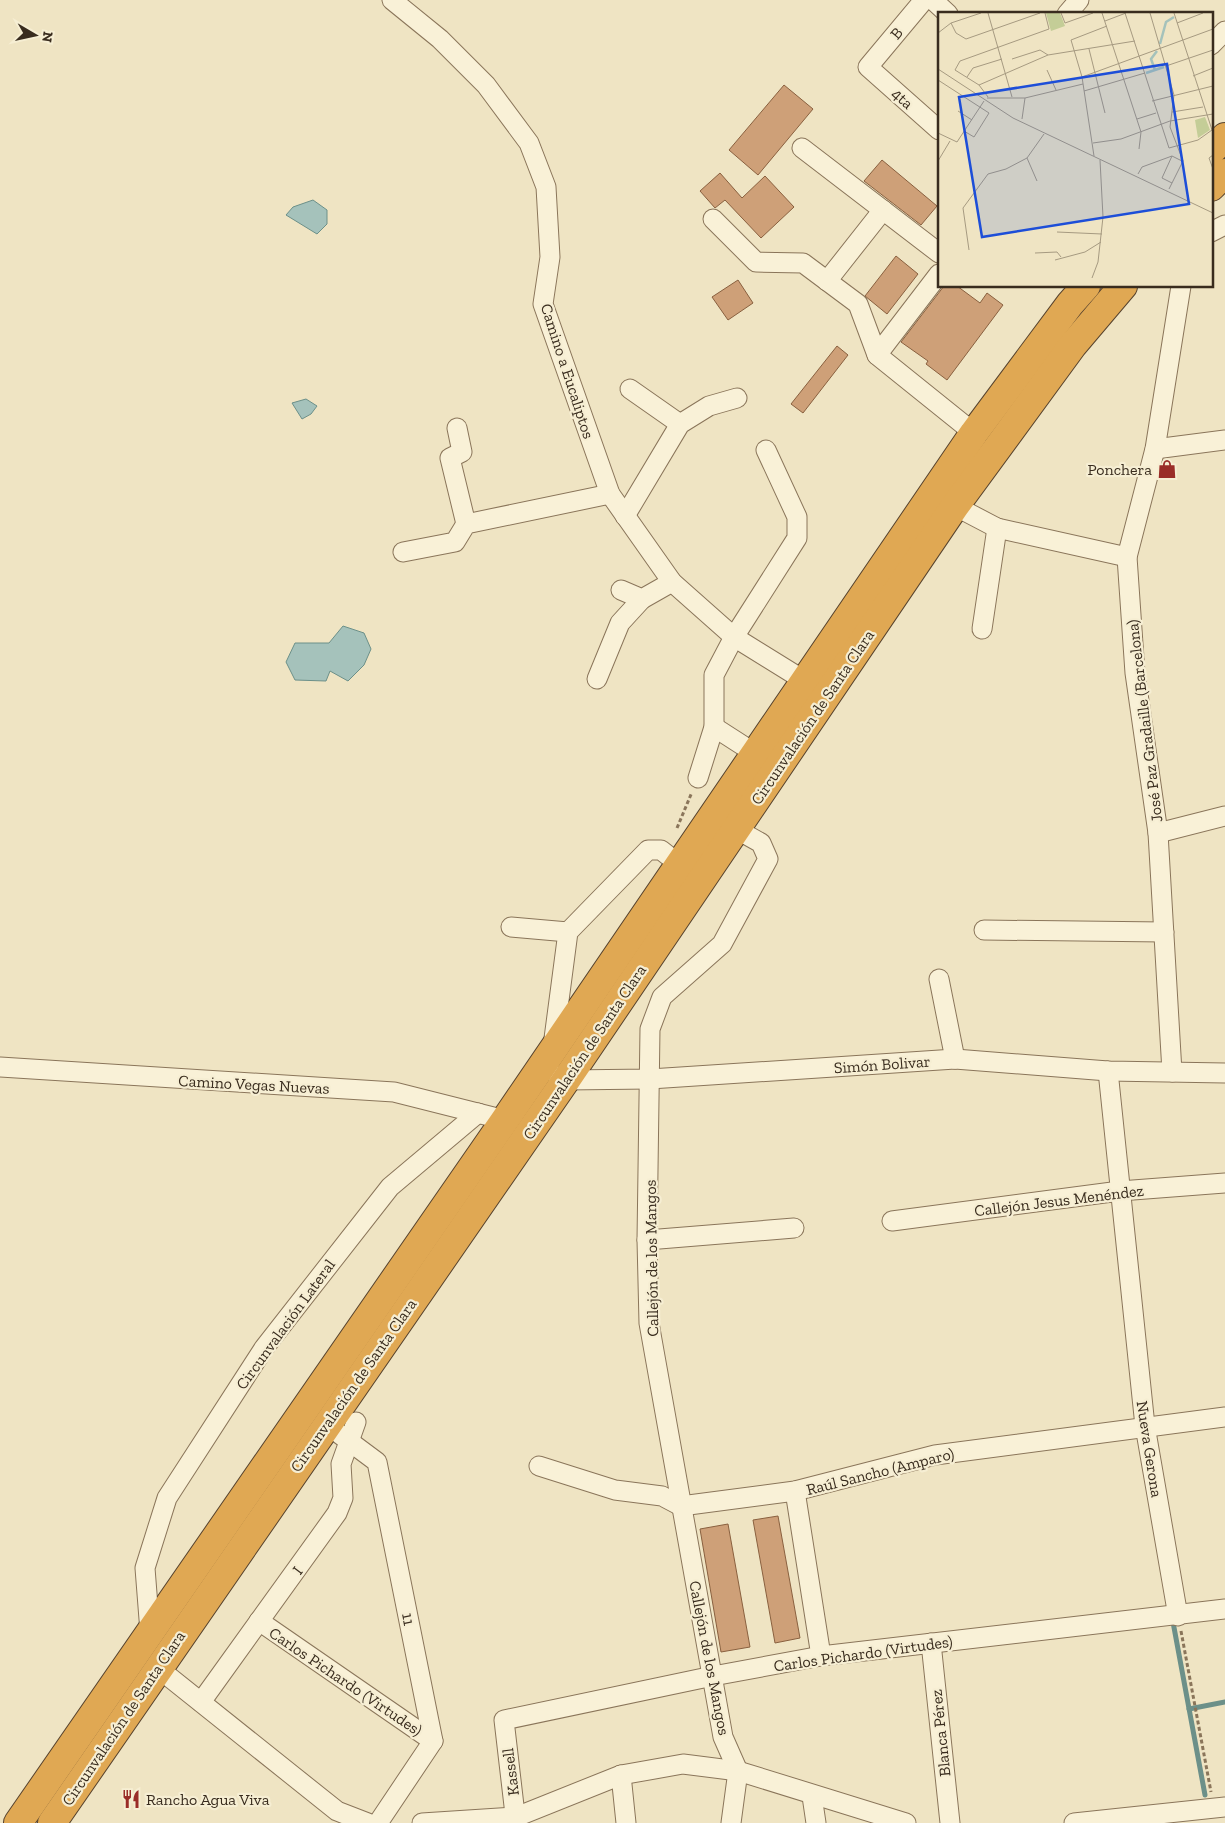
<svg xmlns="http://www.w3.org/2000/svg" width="1225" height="1823" font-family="'Zilla Slab',serif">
<rect width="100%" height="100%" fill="#efe4c3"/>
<g fill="#a5c2bb" stroke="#6c9089">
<polygon points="313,200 327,210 327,224 317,234 286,215 293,207"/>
<polygon points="306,399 317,406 311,414 302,419 292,403"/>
<polygon points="343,626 364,633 371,649 364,665 348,681 330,671 326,681 295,680 286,662 295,643 329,643"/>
</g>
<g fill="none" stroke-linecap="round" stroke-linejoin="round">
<g stroke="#6c9089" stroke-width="5">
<polyline points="1173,1622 1205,1795"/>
<polyline points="1189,1709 1225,1702"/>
</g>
</g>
<g fill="#cea078" stroke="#89603f">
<polygon points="784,85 813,109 758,175 729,150"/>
<polygon points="882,160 937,206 921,225 864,181"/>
<polygon points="720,173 742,198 765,176 794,207 761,238 725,200 715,208 700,191"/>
<polygon points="896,256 918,274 887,314 865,296"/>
<polygon points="738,280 753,303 728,320 712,297"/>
<polygon points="944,286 957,286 980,303 987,293 1003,305 947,380 926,364 928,361 901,342"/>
<polygon points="837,346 848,355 803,413 791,404"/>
<polygon points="778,1516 800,1638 775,1643 753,1520"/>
<polygon points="728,1524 750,1647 721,1652 700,1529"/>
</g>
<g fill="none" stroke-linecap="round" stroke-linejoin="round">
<g stroke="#8a755a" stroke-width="21">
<g id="minor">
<polyline points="392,0 440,39 486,85 529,143 546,187 550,257 543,304 610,494 672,582 734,637 805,681"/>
<polyline points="924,0 868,67 939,130"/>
<polyline points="933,0 948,14"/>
<polyline points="1067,14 1079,0"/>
<polyline points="1211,45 1225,31"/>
<polyline points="802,148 939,253"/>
<polyline points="713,219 756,262 803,263 858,304 877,355 974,433"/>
<polyline points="1211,232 1225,225"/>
<polyline points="827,281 883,210"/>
<polyline points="877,355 939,274"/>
<polyline points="630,389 680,424"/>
<polyline points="457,428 462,452 450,458 466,524"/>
<polyline points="1155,449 1225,440"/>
<polyline points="955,506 997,528 1127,557"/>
<polyline points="625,516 680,424 709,406 737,398"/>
<polyline points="403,552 455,542 466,524 610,494"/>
<polyline points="621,590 642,599 672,582"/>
<polyline points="982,629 997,528"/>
<polyline points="597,679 620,623 642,599"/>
<polyline points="714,727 756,754"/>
<polyline points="698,778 714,727 714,675 734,637 797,538 797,517 766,450"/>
<polyline points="1158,833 1225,816"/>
<polyline points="511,927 568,932"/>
<polyline points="984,930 1164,932"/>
<polyline points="939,979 955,1059"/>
<polyline points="553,1046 568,932 648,850 661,850 680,865"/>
<polyline points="0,1067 394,1092 505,1120"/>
<polyline points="1108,1071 1145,1426 1178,1616"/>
<polyline points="1172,1072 1158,833 1135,673 1127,557 1155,449 1181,286"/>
<polyline points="558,1076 566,1080 650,1079 955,1059 1108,1071 1225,1073"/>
<polyline points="892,1221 1120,1191 1225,1183"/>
<polyline points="647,1240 794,1228"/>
<polyline points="326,1424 377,1462 433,1741 378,1823"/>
<polyline points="539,1466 615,1490 662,1496 681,1506 795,1491 935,1455 1225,1417"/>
<polyline points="795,1491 821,1656"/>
<polyline points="259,1621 433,1741"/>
<polyline points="150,1632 145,1568 167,1498 264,1348 390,1187 478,1113"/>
<polyline points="931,1643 950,1823"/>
<polyline points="158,1668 337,1811 368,1823"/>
<polyline points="201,1702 337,1513 343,1498 341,1464 356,1422"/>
<polyline points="621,1775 626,1823"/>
<polyline points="812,1796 816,1823"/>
<polyline points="422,1823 516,1817 621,1775 683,1764 738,1771 906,1823"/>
<polyline points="516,1823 504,1720 713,1676 821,1656 1225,1609"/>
<polyline points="731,1823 738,1771 723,1737 649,1323 647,1240 650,1029 662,997 722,944 768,859 761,843 736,829"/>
<polyline points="1074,1823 1225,1807"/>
</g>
</g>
<g stroke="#57432e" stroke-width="30">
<g id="highway">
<polyline points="1211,151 1225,137"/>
<polyline points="1211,187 1225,173"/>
<polyline points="18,1823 505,1120 974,433 1070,304 1086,286"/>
<polyline points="52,1823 566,1080 955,506 1073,345 1123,286"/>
</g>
</g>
<g stroke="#8a755a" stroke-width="3" stroke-dasharray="4 2.5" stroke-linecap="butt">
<polyline points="677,828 692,792"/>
<polyline points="1181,1631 1211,1792"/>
</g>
<use href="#minor" stroke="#f9f1d7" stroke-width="19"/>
<use href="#highway" stroke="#e0a853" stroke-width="28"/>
</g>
<defs>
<g id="shop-bare" transform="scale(1.5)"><path d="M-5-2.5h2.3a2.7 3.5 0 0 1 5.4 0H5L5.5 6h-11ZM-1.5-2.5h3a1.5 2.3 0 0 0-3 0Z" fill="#9a2d28" stroke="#f6eed3" stroke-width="2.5" paint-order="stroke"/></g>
<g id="restaurant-bare" transform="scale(1.5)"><path d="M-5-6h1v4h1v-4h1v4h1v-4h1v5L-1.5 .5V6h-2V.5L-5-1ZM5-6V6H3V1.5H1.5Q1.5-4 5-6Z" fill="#9a2d28" stroke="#f6eed3" stroke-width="2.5" paint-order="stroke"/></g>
</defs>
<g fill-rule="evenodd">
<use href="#shop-bare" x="1167" y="469"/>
<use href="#restaurant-bare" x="131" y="1799"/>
</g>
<g text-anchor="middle" stroke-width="4.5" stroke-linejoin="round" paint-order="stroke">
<g font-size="16" fill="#392c1e" stroke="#f6eed3">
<text transform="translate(896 33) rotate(-50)" y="6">B</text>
<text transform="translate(903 98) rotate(42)" y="6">4ta</text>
<text transform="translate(568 371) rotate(72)" y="6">Camino a Eucaliptos</text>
<text transform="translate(812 717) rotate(-56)" y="6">Circunvalación de Santa Clara</text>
<text transform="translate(1144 721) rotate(-97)" y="6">José Paz Gradaille (Barcelona)</text>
<text transform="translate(584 1052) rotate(-56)" y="6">Circunvalación de Santa Clara</text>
<text transform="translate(882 1064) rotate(-4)" y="6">Simón Bolivar</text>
<text transform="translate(254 1084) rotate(3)" y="6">Camino Vegas Nuevas</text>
<text transform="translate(1059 1200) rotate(-7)" y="6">Callejón Jesus Menéndez</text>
<text transform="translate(651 1258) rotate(-91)" y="6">Callejón de los Mangos</text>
<text transform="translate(285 1324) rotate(-54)" y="6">Circunvalación Lateral</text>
<text transform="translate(353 1385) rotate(-55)" y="6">Circunvalación de Santa Clara</text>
<text transform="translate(1150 1449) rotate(81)" y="6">Nueva Gerona</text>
<text transform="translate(880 1471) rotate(-14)" y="6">Raúl Sancho (Amparo)</text>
<text transform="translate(297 1570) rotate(-53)" y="6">I</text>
<text transform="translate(409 1619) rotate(79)" y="6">11</text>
<text transform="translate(863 1653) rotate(-8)" y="6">Carlos Pichardo (Virtudes)</text>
<text transform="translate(710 1658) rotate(79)" y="6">Callejón de los Mangos</text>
<text transform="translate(346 1681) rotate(34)" y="6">Carlos Pichardo (Virtudes)</text>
<text transform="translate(123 1718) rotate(-56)" y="6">Circunvalación de Santa Clara</text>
<text transform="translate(940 1733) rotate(-96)" y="6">Blanca Pérez</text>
<text transform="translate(510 1772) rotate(-97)" y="6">Kassell</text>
</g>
<g font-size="16" fill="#392c1e" stroke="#f6eed3" text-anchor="end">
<text x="1152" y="475">Ponchera</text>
<text x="146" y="1805" text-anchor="start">Rancho Agua Viva</text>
</g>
</g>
<g transform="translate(938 12)">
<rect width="275" height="275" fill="#efe4c3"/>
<path d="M108 1H122L127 14 113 19ZM267 105 272 118 260 126 257 108Z" fill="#c4cd97"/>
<path fill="none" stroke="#a5c2bb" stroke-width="2.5" d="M222 32 228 10 236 5M217 58 213 47 219 39M208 61 226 55"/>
<path fill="none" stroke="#a69a81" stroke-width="1" d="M50 1 74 85M123 1 127 11 155 1M164 1 203 120 201 137M187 1 231 136 260 128 274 118M212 1 236 83 232 115 245 149 231 177M236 1 275 121M167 9 188 1M13 11 18 21 28 27 102 1M239 11 265 1M0 21 13 11 43 1M151 37 167 101M74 47 102 38 110 43M228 54 275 38M0 57 75 106 275 201M109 58 118 78M255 64 275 56M29 65 35 56 64 47M144 65 275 17M0 68 51 101 36 125 26 119M41 73 110 43 197 29M146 79 207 61M50 85 41 73 17 58 22 49 111 17 107 1M49 86H87L145 72M214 89 275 74M20 99 34 108M234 100 265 95M84 107 87 86M199 107 218 101M0 121 19 130 46 89M155 131 183 127 232 109 275 102M275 143 271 146 275 157M156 144 144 65 133 28 169 14M89 146 99 169M0 149 12 129M200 162 204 155 234 144 244 149M234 171 224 166 234 144M119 220 164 222M31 238 25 196 50 162 68 157 89 146 106 122M97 241 119 240 123 245M117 248 147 240 163 230M154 266 160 250 165 205 162 148"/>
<path fill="#1d4ed8" fill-opacity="0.15" stroke="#1d4ed8" stroke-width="2.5" d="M229 52 251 192 44 225 21 85Z"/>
<rect width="275" height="275" fill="none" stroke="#392c1e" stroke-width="2.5"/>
</g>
<g transform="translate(35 35) rotate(99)" stroke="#f6eed3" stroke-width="4" paint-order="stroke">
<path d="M0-4L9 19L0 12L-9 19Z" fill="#392c1e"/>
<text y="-8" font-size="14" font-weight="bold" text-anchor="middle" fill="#392c1e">N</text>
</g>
</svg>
